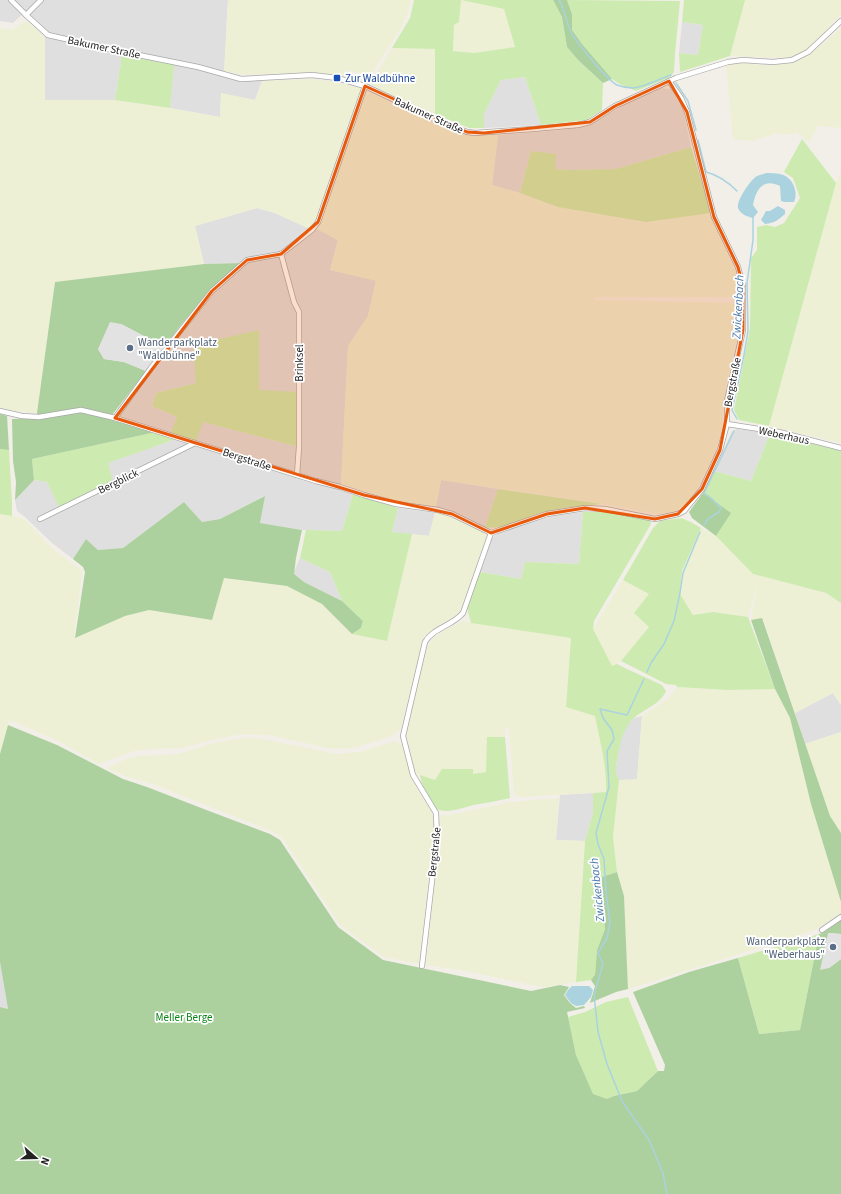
<svg xmlns="http://www.w3.org/2000/svg" width="841" height="1194" font-family="'Source Sans 3',sans-serif">
<rect width="100%" height="100%" fill="#f2efe9"/>
<g fill="#e0dfdf">
<polygon points="0,0 228,0 224,77 240,81 262,81 255,100 221,94 220,117 170,108 173,65 122,55 115,100 45,100 45,37 47,30 26,11 13,23 0,21"/>
<polygon points="682,22 703,25 698,55 679,53"/>
<polygon points="525,77 541,125 484,128 484,114 501,80"/>
<polygon points="661,88 671,89 683,109 691,147 616,169 570,170 554,169 531,151 520,193 492,185 498,135 562,130 579,127 593,123 626,104"/>
<polygon points="257,208 275,213 310,229 317,229 338,240 330,270 376,280 368,316 348,346 341,484 353,494 342,531 302,530 260,523 264,496 220,519 202,522 184,502 123,548 98,550 86,539 73,559 52,543 25,517 17,511 15,500 34,480 47,482 60,508 107,463 179,438 203,422 299,447 259,390 259,330 196,383 156,393 152,406 177,417 171,435 117,422 119,413 171,346 167,344 180,326 211,290 240,263 204,264 195,226"/>
<polygon points="737,429 770,433 751,481 714,471 732,431"/>
<polygon points="441,480 498,489 485,527 464,516 447,509 436,507"/>
<polygon points="398,508 435,513 429,536 392,532"/>
<polygon points="583,512 579,564 525,562 521,579 480,572 492,538 500,532 532,521 554,516"/>
<polygon points="300,558 330,572 342,601 304,582 293,574"/>
<polygon points="833,693 841,705 841,732 805,744 795,713"/>
<polygon points="642,716 637,780 619,780 615,773 620,742 626,727 634,718"/>
<polygon points="593,793 593,813 585,841 556,840 560,795"/>
<polygon points="0,962 8,1009 0,1007"/>
</g>
<g fill="#eef0d5">
<polygon points="228,0 411,0 407,15 400,29 371,75 345,70 342,77 313,72 246,75 224,71"/>
<polygon points="461,0 504,9 516,47 474,53 453,51 454,25 459,22"/>
<polygon points="745,0 841,0 841,15 807,50 793,57 773,58 730,56"/>
<polygon points="24,22 28,22 45,37 45,100 115,100 170,108 220,117 221,93 255,100 262,81 312,79 330,81 347,84 361,88 351,120 316,219 310,229 275,213 257,208 195,226 204,264 55,282 37,413 9,410 0,407 0,28 12,30"/>
<polygon points="841,28 841,128 818,126 809,143 797,132 792,135 778,133 753,141 733,139 726,66 743,63 760,65 782,64 793,63 809,55"/>
<polygon points="392,48 435,49 435,114 403,101 369,84"/>
<polygon points="371,93 458,132 473,136 498,135 492,185 520,193 558,207 646,222 711,213 735,271 739,293 735,297 595,297 595,300 735,303 739,306 738,333 726,386 722,416 723,427 714,454 697,490 686,504 675,512 658,514 601,504 441,480 436,507 395,501 341,484 348,346 368,316 376,281 330,270 338,240 317,229 365,96"/>
<polygon points="841,171 841,443 769,426 836,183"/>
<polygon points="435,513 450,516 487,534 476,571 463,607 457,615 425,635 422,643 401,729 392,736 354,748 333,749 268,735 243,734 212,740 182,748 149,749 134,751 99,764 58,741 15,722 9,721 0,754 0,514 12,516 24,519 55,551 79,568 82,572 74,638 125,616 149,610 212,620 223,578 287,586 322,604 352,634 387,641 412,534 429,536"/>
<polygon points="701,528 716,536 753,574 826,593 841,603 841,705 833,693 795,713 763,619 751,620 757,585 748,617 713,612 693,615 680,594 682,571"/>
<polygon points="623,580 649,594 649,627 621,661 612,667 593,629"/>
<polygon points="463,621 571,638 566,706 595,716 606,765 607,778 606,792 518,797 514,794 509,730 505,725 505,737 487,737 487,772 472,774 472,769 435,780 415,774 406,735 418,678 427,647 433,638 443,631"/>
<polygon points="677,687 728,690 775,689 790,718 811,804 841,902 841,914 813,931 628,989 624,896 617,872 613,837 619,780 637,779 642,716 669,698"/>
<polygon points="841,732 841,833 830,816 805,744"/>
<polygon points="244,738 268,740 336,754 361,752 395,741 404,746 411,777 417,789 432,811 434,823 420,964 384,957 340,925 282,837 271,831 153,784 125,776 107,768 128,758 142,756 178,754 213,743"/>
<polygon points="559,798 556,840 585,841 576,982 546,987 531,985 461,970 426,965 439,833 439,817 441,815 449,815 511,802"/>
</g>
<g fill="#cdebb0" fill-rule="evenodd">
<path d="M414 0H553L562 17 567 47 578 60 603 83 602 110 587 120 541 125 525 77 501 80 484 114V128H469L435 114V49L392 48 410 18ZM461 0 504 9 515 47 474 53 453 51 454 25 459 22Z"/>
<path d="M567 0 680 1 675 54 674 72 669 78 636 91C628 87 619 85 612 79L582 44 572 30V14Z"/>
<polygon points="684,0 745,0 730,56 680,72 679,53 698,55 703,25 682,22"/>
<polygon points="122,55 174,65 170,108 115,100"/>
<polygon points="802,139 836,183 769,426 739,420 734,410 750,328 751,258 757,250 757,227 766,225 775,227 784,223 800,198 793,178 784,172"/>
<polygon points="691,147 711,213 646,222 558,207 520,193 531,151 556,154 555,169 570,170 616,169"/>
<polygon points="259,330 259,390 299,392 299,447 203,422 195,443 179,438 108,463 113,482 60,509 47,482 34,480 32,459 156,432 170,435 177,417 152,406 156,393 196,383 193,345"/>
<polygon points="770,433 841,451 841,603 826,593 753,574 716,536 730,513 703,493 714,471 751,481"/>
<polygon points="0,449 9,450 12,502 12,516 0,514"/>
<path d="M498 489 601 504C582 506 563 507 545 512 527 516 503 531 485 527Z"/>
<polygon points="353,494 398,508 392,532 412,534 387,641 352,634 361,628 363,621 342,601 330,572 300,558 306,530 342,531"/>
<path d="M583 512H605L650 520 651 524 594 621 593 629 612 666 617 664 627 669 662 685 666 691C660 705 643 709 633 719 623 729 620 743 618 756 616 766 614 771 619 780L613 837 617 872 602 877 594 896 603 914 605 929 597 950 595 976 591 980 576 982 585 841 593 813V793L606 792C607 766 600 742 595 716L566 707 571 638 471 623 467 608 480 572 521 579 525 562 579 564Z"/>
<polygon points="681,518 691,522 701,528 682,571 680,594 693,615 713,612 748,617 775,689 728,690 677,687 676,685 666,684 621,661 649,627 634,613 649,594 623,580 653,528 660,521"/>
<path d="M487 737H505L510 798C498 801 485 803 473 805 462 808 450 813 439 810 430 807 421 784 420 775L435 780 442 769H473V774L486 772Z"/>
<polygon points="819,934 800,1030 759,1034 738,958"/>
<polygon points="628,997 658,1071 637,1091 614,1096 607,1100 593,1095 576,1055 568,1017 585,1012 606,1002"/>
</g>
<g fill="#add19e">
<polygon points="553,0 567,0 572,14 572,30 582,44 612,79 603,83 578,60 567,47 562,17"/>
<polygon points="241,263 211,290 180,326 167,344 163,346 121,324 98,349 104,359 124,362 146,371 112,415 111,420 156,432 32,459 34,480 15,500 16,482 13,461 12,419 37,418 37,413 55,282 204,264"/>
<polygon points="0,414 7,416 9,450 0,449"/>
<polygon points="703,493 731,513 716,536 692,518 689,512"/>
<polygon points="265,496 260,523 302,530 296,558 294,574 304,582 342,601 363,621 361,628 352,634 322,604 287,586 224,578 212,620 149,610 125,616 75,638 85,572 83,567 73,559 86,539 98,550 123,548 184,502 202,522 220,519"/>
<polygon points="762,618 830,816 841,833 841,902 811,804 790,718 775,689 751,620"/>
<polygon points="8,725 57,745 123,779 147,787 209,811 270,834 280,840 338,927 383,960 531,991 560,985 569,987 564,995 570,1003 576,1008 584,1006 585,1008 567,1012 576,1055 593,1094 607,1099 614,1096 637,1091 658,1071 664,1071 665,1065 633,992 689,972 738,958 759,1034 800,1030 819,934 823,933 841,920 841,934 828,933 829,968 841,959 841,1194 0,1194 0,1007 8,1009 0,962 0,754"/>
<polygon points="617,872 624,896 628,989 616,992 590,1003 595,986 591,980 595,975 597,950 605,929 603,914 594,896 602,877"/>
</g>
<g fill="#e2e2e2">
<polygon points="110,322 121,324 163,346 146,371 124,362 104,359 98,349"/>
<polygon points="828,933 841,934 841,959 829,968 820,970"/>
</g>
<g fill="#aad3df">
<path d="M766 173C771 173 775 173 780 174 792 176 799 191 794 202H784L781 201 780 186C763 178 756 189 753 205L758 212 753 218C748 217 740 214 738 208 736 201 751 179 757 176 760 175 764 174 766 173Z"/>
<path d="M778 206 785 210V214C778 220 775 223 765 224L761 220 766 211H770Z"/>
<polygon points="572,986 589,986 593,990 591,997 584,1005 576,1006 571,1003 565,995 568,990"/>
</g>
<g fill="none" stroke-linecap="round" stroke-linejoin="round">
<g stroke="#aad3df" stroke-width="1.5">
<path d="M559 0C565 10 566 22 571 32 576 42 608 81 617 85 622 87 627 88 633 88 645 87 659 79 671 75"/>
<polyline points="676,83 688,101 696,130"/>
<path d="M698 140 706 172C718 175 728 182 737 191"/>
<polyline points="737,419 732,410 744,355 748,331 747,283 753,240 753,217"/>
<polyline points="704,525 708,519 719,512 721,508 711,498 704,493 734,431"/>
<polyline points="647,672 651,663 664,644 674,621 680,593 683,573 700,532"/>
<polyline points="644,679 627,715 600,709 603,718 612,730 614,739 607,751 609,787 596,833 598,844 604,859 606,892 610,923 607,938 598,953 603,964 594,995 598,1032 607,1064 622,1101 649,1140 663,1173 667,1194"/>
</g>
<g stroke="#a9a9a9" stroke-width="6">
<g id="street">
<polyline points="11,0 26,15 48,35 114,50 198,67 241,79 312,75 337,78 365,86 437,120 467,132 475,133 533,129 578,125 590,122 615,106 676,78 728,62 743,60 773,62 792,60 808,52 841,21"/>
<polyline points="26,15 41,0"/>
<polyline points="281,254 294,302 299,312 299,447 297,475"/>
<polyline points="0,411 22,416 39,417 81,410 115,418 316,481 340,487 364,495 396,504 438,510 452,514 491,533 547,514 585,508 605,509 655,519 678,514 684,511 702,489 720,450 727,424 727,401 743,330 743,286 738,267 714,217 687,112 681,98 669,81"/>
<polyline points="115,418 151,368 212,291 247,260 281,254 312,230 318,222 365,86"/>
<polyline points="727,424 779,432 841,448"/>
<polyline points="40,519 195,443"/>
<polyline points="822,930 841,917"/>
<path d="M422 966 437 838 436 813 413 775 403 736 425 642C433 628 452 626 463 613L491 533"/>
</g>
</g>
<use href="#street" stroke="#fff" stroke-width="4.5"/>
</g>
<path fill="#e8590c" fill-opacity="0.2" stroke="#e8590c" stroke-width="3" stroke-linejoin="round" d="M669 81 687 112 714 217 738 267 743 286V330L720 450 702 489 678 514 655 519 585 508 547 514 491 533 452 514 364 495 115 418 212 291 247 260 281 254 318 222 365 86 467 132 484 133 590 122 615 106Z"/>
<rect fill="#1a4fb4" stroke="#fff" stroke-width="1.5" x="333" y="74" width="8" height="8" rx="2"/>
<g fill="#5c6f8a" stroke="#fff" stroke-width="1.5">
<circle cx="130" cy="348" r="4"/>
<circle cx="833" cy="947" r="4"/>
</g>
<g text-anchor="middle" stroke-width="3.5" stroke-linejoin="round" paint-order="stroke">
<g font-size="11" fill="#222" stroke="#fff">
<text transform="translate(104 47) rotate(12)" y="4">Bakumer Straße</text>
<text transform="translate(429 115) rotate(24)" y="4">Bakumer Straße</text>
<text transform="translate(299 363) rotate(-90)" y="4">Brinksel</text>
<text transform="translate(732 382) rotate(-79)" y="4">Bergstraße</text>
<text transform="translate(784 435) rotate(12)" y="4">Weberhaus</text>
<text transform="translate(247 459) rotate(18)" y="4">Bergstraße</text>
<text transform="translate(118 481) rotate(-26)" y="4">Bergblick</text>
<text transform="translate(434 852) rotate(-84)" y="4">Bergstraße</text>
</g>
<g font-size="11" fill="#164399" stroke="#fff" text-anchor="start">
<text x="345" y="82">Zur Waldbühne</text>
</g>
<g font-size="11" fill="#4e5e75" stroke="#fff" text-anchor="start">
<text x="138" y="346">Wanderparkplatz<tspan x="138" dy="13">"Waldbühne"</tspan></text>
<text x="825" y="945" text-anchor="end">Wanderparkplatz<tspan x="825" dy="13">"Weberhaus"</tspan></text>
</g>
<g font-size="11" fill="#0c8416" stroke="#fff">
<text x="184" y="1021">Meller Berge</text>
</g>
<g font-size="12" font-style="italic" fill="#4a7aab" stroke="#fff">
<text transform="translate(738 307) rotate(-87)" y="4">Zwickenbach</text>
<text transform="translate(597 890) rotate(-96)" y="4">Zwickenbach</text>
</g>
</g>
<g transform="translate(36 1158) rotate(110)" stroke="#ffffff" stroke-width="3" paint-order="stroke">
<path d="M0-3L7 15L0 10L-7 15Z" fill="#222222"/>
<text y="-6" font-size="11" font-weight="bold" text-anchor="middle" fill="#222222">N</text>
</g>
</svg>
